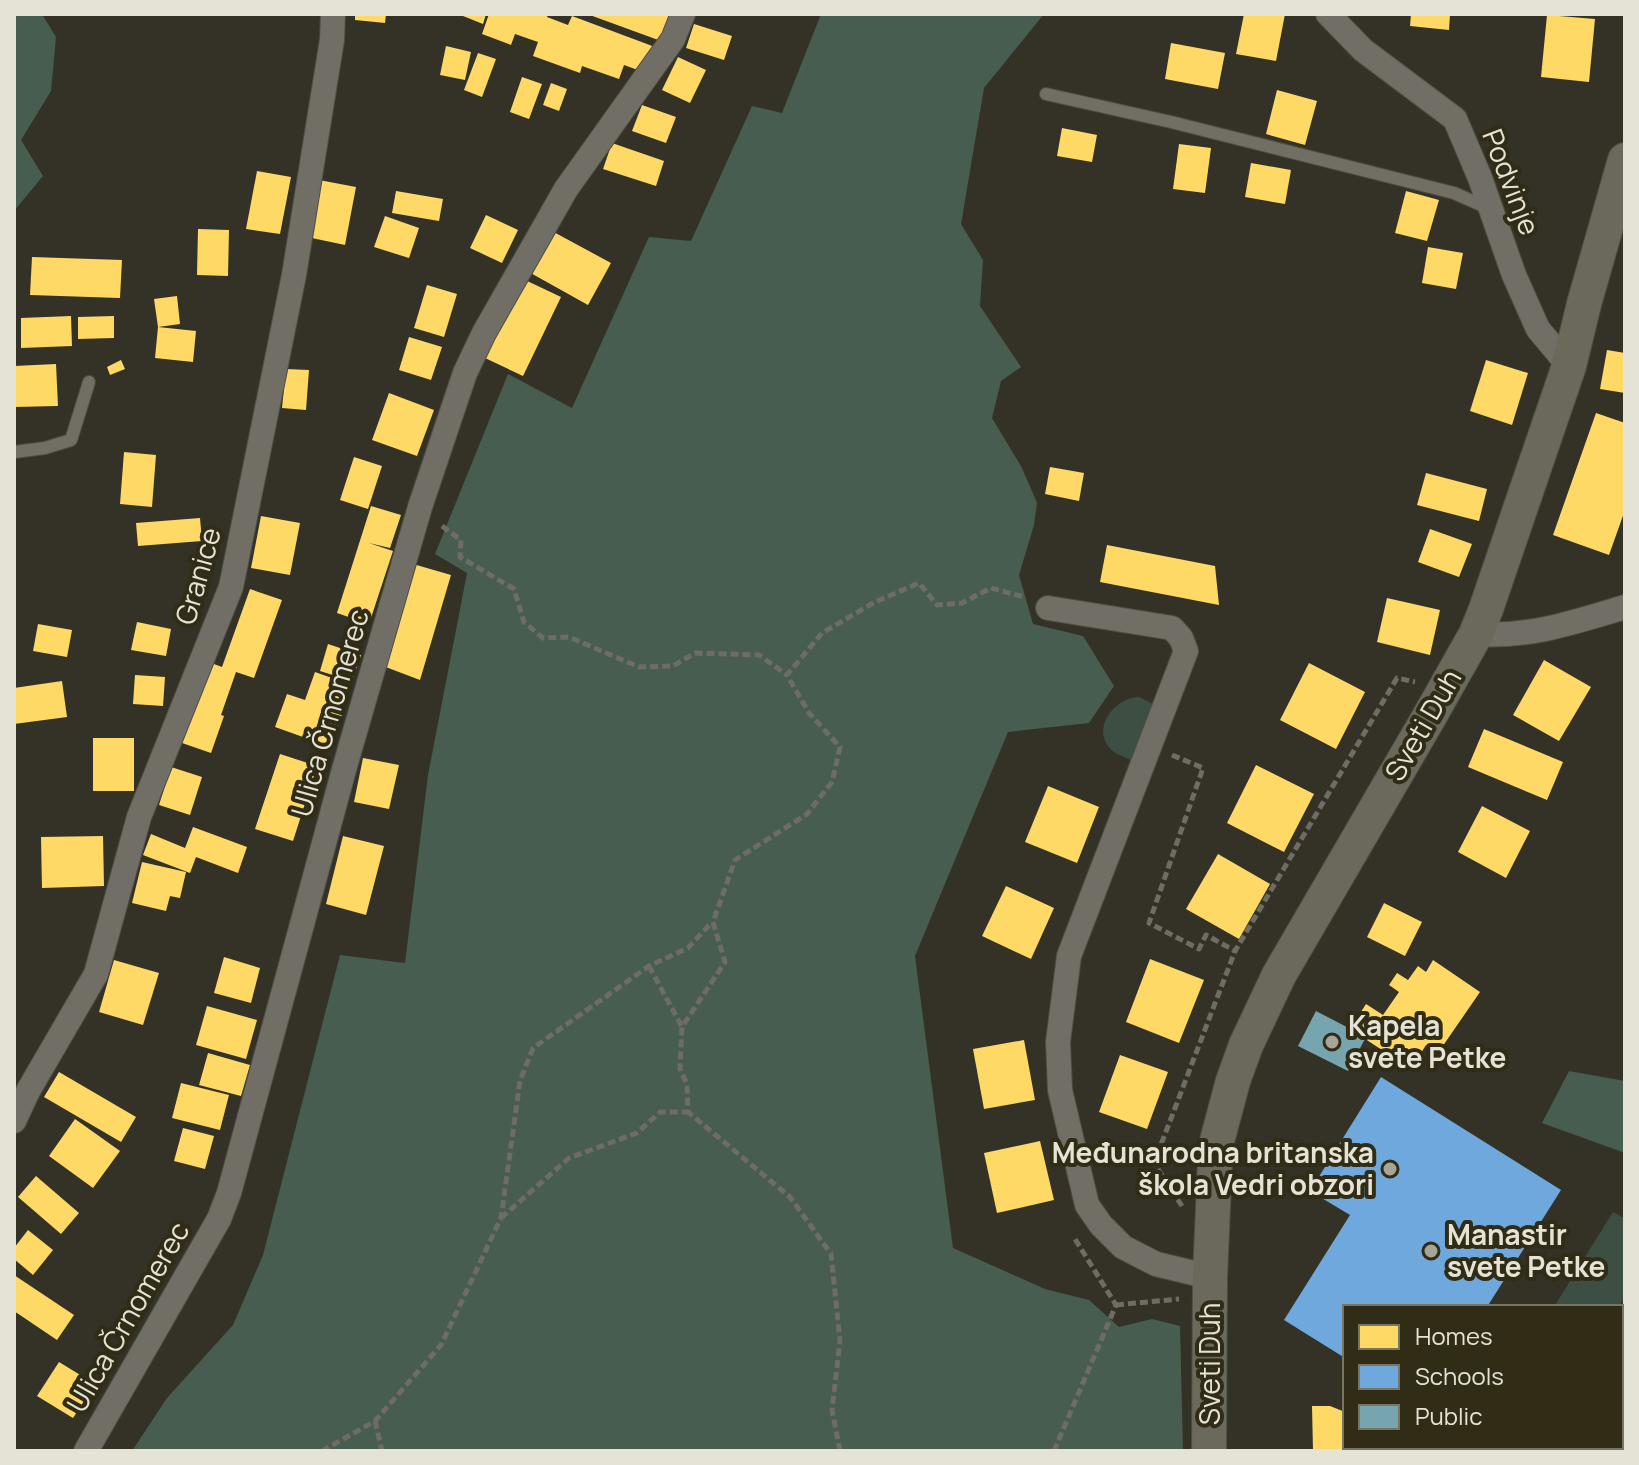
<svg xmlns="http://www.w3.org/2000/svg" width="1639" height="1465" font-family="Manrope,sans-serif">
<rect width="100%" height="100%" fill="#343226"/>
<g fill="#3d4f43">
<path d="M1139 697 1153 704 1131 760C1126 757 1117 755 1113 751 1089 730 1114 698 1139 697Z"/>
<polygon points="1613,1212 1625,1219 1625,1296 1619,1307 1554,1307"/>
</g>
<g fill="#465d4f">
<polygon points="14,14 42,14 56,37 51,91 21,140 43,176 14,211"/>
<polygon points="821,14 1044,14 984,88 961,224 983,260 980,306 1021,367 1001,381 992,418 1022,468 1037,503 1034,525 1019,575 1033,624 1083,636 1114,686 1089,723 1008,732 915,956 953,1248 1045,1289 1089,1300 1119,1327 1152,1319 1180,1326 1183,1451 132,1451 167,1398 233,1325 263,1255 340,955 405,963 428,775 467,573 435,554 508,374 572,408 649,237 691,241 752,106 782,113"/>
<polygon points="1569,1071 1625,1081 1625,1153 1542,1123"/>
</g>
<g fill="#ffd966">
<polygon points="355,14 386,14 385,23 355,20"/>
<polygon points="458,14 486,14 483,24"/>
<polygon points="489,14 548,14 547,17 568,25 572,16 655,47 646,73 624,65 619,79 582,66 580,73 533,56 538,42 515,34 511,45 482,34"/>
<polygon points="587,14 670,14 661,41"/>
<polygon points="1244,14 1285,14 1276,61 1236,54"/>
<polygon points="1411,14 1450,14 1449,30 1410,26"/>
<polygon points="1547,15 1595,19 1589,82 1541,77"/>
<polygon points="694,24 732,36 724,60 686,48"/>
<polygon points="1171,43 1225,53 1218,89 1165,79"/>
<polygon points="446,46 471,52 465,80 440,75"/>
<polygon points="478,53 496,59 482,97 464,90"/>
<polygon points="678,57 706,70 690,103 662,90"/>
<polygon points="522,77 542,84 529,119 510,112"/>
<polygon points="551,83 567,89 559,111 543,105"/>
<polygon points="1277,90 1317,101 1305,145 1266,134"/>
<polygon points="642,105 676,117 666,143 632,131"/>
<polygon points="1062,128 1097,135 1092,162 1057,156"/>
<polygon points="612,143 664,161 656,186 603,169"/>
<polygon points="1179,144 1211,148 1205,193 1173,189"/>
<polygon points="1251,163 1291,170 1285,204 1245,197"/>
<polygon points="257,171 291,177 280,234 246,229"/>
<polygon points="319,180 356,187 345,245 307,237"/>
<polygon points="396,191 443,199 439,221 392,213"/>
<polygon points="1406,191 1439,200 1427,241 1395,233"/>
<polygon points="486,215 518,230 502,263 470,248"/>
<polygon points="385,216 419,228 409,258 374,247"/>
<polygon points="198,229 229,230 228,276 197,275"/>
<polygon points="550,230 611,263 588,305 527,271"/>
<polygon points="1428,247 1463,253 1456,289 1422,283"/>
<polygon points="32,257 122,260 120,298 30,295"/>
<polygon points="523,279 561,297 523,376 485,358"/>
<polygon points="427,285 457,294 444,337 414,328"/>
<polygon points="177,296 180,324 158,327 154,299"/>
<polygon points="71,316 72,346 21,348 21,318"/>
<polygon points="114,316 114,338 78,339 78,317"/>
<polygon points="158,327 196,331 193,362 155,358"/>
<polygon points="409,337 442,347 431,380 399,370"/>
<polygon points="1607,350 1625,353 1625,393 1600,389"/>
<polygon points="121,360 125,369 110,375 107,367"/>
<polygon points="1486,360 1528,373 1512,425 1470,411"/>
<polygon points="56,364 58,406 14,407 14,366"/>
<polygon points="286,369 309,370 306,410 282,408"/>
<polygon points="389,393 434,410 417,456 372,440"/>
<polygon points="1596,413 1625,423 1625,510 1609,555 1553,535"/>
<polygon points="124,452 156,455 152,507 120,504"/>
<polygon points="354,457 382,466 368,509 340,500"/>
<polygon points="1050,467 1084,473 1079,501 1045,494"/>
<polygon points="1426,473 1487,489 1479,521 1417,505"/>
<polygon points="371,506 401,515 390,548 369,543 393,551 369,624 337,613"/>
<polygon points="261,516 300,523 290,575 251,568"/>
<polygon points="200,518 202,541 138,546 136,523"/>
<polygon points="1430,529 1472,544 1459,577 1418,562"/>
<polygon points="1107,545 1215,566 1219,605 1100,582"/>
<polygon points="413,564 451,575 420,680 383,666"/>
<polygon points="250,589 282,600 254,678 236,672 221,715 224,716 211,753 182,743 211,663 222,667"/>
<polygon points="1387,598 1440,610 1430,655 1377,642"/>
<polygon points="137,622 171,629 166,656 131,650"/>
<polygon points="38,624 72,630 67,657 33,651"/>
<polygon points="328,644 361,655 352,681 320,671"/>
<polygon points="1544,660 1591,687 1559,741 1513,715"/>
<polygon points="1309,663 1365,692 1336,749 1280,720"/>
<polygon points="315,672 346,683 336,711 342,714 331,747 275,727 287,694 305,700"/>
<polygon points="135,675 165,677 163,706 133,704"/>
<polygon points="62,681 67,717 14,724 14,688"/>
<polygon points="1484,729 1563,762 1547,800 1468,767"/>
<rect x="93" y="738" width="41" height="53"/>
<polygon points="280,754 317,766 293,841 255,829"/>
<polygon points="363,758 399,765 389,809 354,802"/>
<polygon points="1256,765 1314,794 1284,852 1227,823"/>
<polygon points="171,767 202,777 190,815 159,805"/>
<polygon points="1048,786 1099,807 1077,863 1025,842"/>
<polygon points="1482,806 1530,831 1506,878 1458,852"/>
<polygon points="193,827 247,847 238,873 196,857 190,873 143,855 151,834 185,848"/>
<polygon points="103,836 104,886 42,888 41,837"/>
<polygon points="343,836 384,846 366,915 326,904"/>
<polygon points="1218,854 1270,884 1239,939 1186,909"/>
<polygon points="142,862 186,872 180,898 170,896 166,911 132,903"/>
<polygon points="1006,886 1054,908 1031,959 982,936"/>
<polygon points="1384,903 1422,922 1405,956 1367,937"/>
<polygon points="224,957 260,968 251,1003 214,993"/>
<polygon points="1150,959 1204,980 1179,1043 1126,1022"/>
<polygon points="114,960 159,973 143,1025 99,1012"/>
<polygon points="1433,960 1480,992 1438,1053 1426,1045 1411,1069 1350,1029 1366,1004 1383,1015 1399,992 1389,985 1397,973 1408,980 1418,966 1426,972"/>
<polygon points="207,1006 257,1020 246,1059 196,1045"/>
<polygon points="1024,1040 1035,1100 984,1109 973,1049"/>
<polygon points="208,1053 250,1065 241,1096 199,1085"/>
<polygon points="1120,1055 1168,1072 1147,1129 1099,1112"/>
<polygon points="59,1072 136,1117 121,1142 44,1097"/>
<polygon points="181,1083 229,1095 220,1130 172,1118"/>
<polygon points="75,1119 120,1151 93,1188 49,1156"/>
<polygon points="183,1128 214,1136 205,1169 174,1161"/>
<polygon points="1040,1141 1054,1200 997,1213 984,1153"/>
<polygon points="36,1176 79,1213 61,1234 18,1197"/>
<polygon points="28,1230 53,1250 33,1275 14,1259 14,1248"/>
<polygon points="14,1275 74,1315 57,1340 14,1311"/>
<polygon points="59,1362 95,1384 73,1418 37,1396"/>
<polygon points="1312,1406 1330,1406 1345,1412 1345,1447 1363,1447 1363,1451 1313,1451"/>
</g>
<polygon fill="#6fa8dc" points="1381,1077 1561,1190 1487,1307 1345,1307 1345,1358 1284,1320 1350,1215 1310,1191"/>
<polygon fill="#76a5af" points="1316,1011 1366,1037 1348,1071 1298,1046"/>
<g fill="none" stroke-linecap="round" stroke-linejoin="round">
<g stroke="#4f4e43" stroke-width="14">
<g id="service">
<polyline points="1046,94 1171,122 1454,193 1488,208"/>
<polyline points="14,452 45,448 71,440 89,382"/>
</g>
</g>
<g stroke="#4f4e43" stroke-width="26">
<g id="minor">
<polyline points="1328,14 1363,50 1455,119 1480,178 1514,275 1538,329 1569,366"/>
<polyline points="1048,608 1172,628 1181,638 1186,651 1069,956 1058,1042 1060,1090 1087,1205 1101,1225 1123,1247 1156,1264 1210,1277"/>
<path d="M1476 634C1528 638 1575 622 1625 607"/>
<polyline points="14,1121 28,1091 96,974 139,817 231,587 294,275 332,40 333,14"/>
<polyline points="86,1451 219,1219 229,1193 345,766 420,507 465,373 484,333 566,189 673,39 683,14"/>
</g>
</g>
<g stroke="#4f4e43" stroke-width="36">
<polyline id="secondary" points="1209,1451 1210,1277 1215,1161 1217,1141 1233,1081 1246,1045 1279,975 1428,719 1476,634 1486,609 1569,366 1584,304 1625,160"/>
</g>
<g stroke="#6e6d64" stroke-width="5" stroke-dasharray="8 4" stroke-linecap="butt">
<polyline points="442,526 461,540 460,557 514,589 524,622 543,638 569,637 639,667 673,666 695,653 759,655 787,675"/>
<polyline points="1172,755 1203,768 1149,923 1199,949 1206,935 1235,951"/>
<polyline points="649,966 682,1027"/>
<polyline points="1182,1206 1154,1163 1235,951 1397,678 1415,682"/>
<polyline points="501,1218 569,1158 637,1133 660,1112 688,1112"/>
<polyline points="1116,1305 1179,1299"/>
<polyline points="375,1421 382,1451"/>
<polyline points="322,1451 375,1421 441,1345 501,1218 520,1081 533,1048 649,966 688,948 712,922"/>
<polyline points="840,1451 832,1410 840,1341 831,1254 790,1197 688,1112 687,1084 680,1069 682,1027 725,962 713,922 735,860 807,814 832,782 840,747 809,713 787,675 822,633 875,602 919,583 937,605 962,603 991,588 1024,597"/>
<polyline points="1054,1451 1116,1305 1075,1239"/>
</g>
<use href="#service" stroke="#706e65" stroke-width="12"/>
<use href="#minor" stroke="#706e65" stroke-width="24"/>
<use href="#secondary" stroke="#6b685c" stroke-width="34"/>
</g>
<g fill="#a7a598" stroke="#302c16" stroke-width="3">
<circle cx="1332" cy="1042" r="8"/>
<circle cx="1390" cy="1169" r="8"/>
<circle cx="1431" cy="1251" r="8"/>
</g>
<g text-anchor="middle" stroke-width="8" stroke-linejoin="round" paint-order="stroke">
<g font-size="28" fill="#e5e3d5" stroke="#302c16">
<text transform="translate(1511 182) rotate(69)" y="10">Podvinje</text>
<text transform="translate(198 576) rotate(-74)" y="10">Granice</text>
<text transform="translate(330 713) rotate(-74)" y="10">Ulica Črnomerec</text>
<text transform="translate(1423 725) rotate(-60)" y="10">Sveti Duh</text>
<text transform="translate(128 1317) rotate(-60)" y="10">Ulica Črnomerec</text>
<text transform="translate(1210 1364) rotate(-90)" y="10">Sveti Duh</text>
</g>
<g font-size="28" font-weight="bold" fill="#e5e3d5" stroke="#302c16" text-anchor="start">
<text x="1348" y="1036">Kapela<tspan x="1348" dy="32">svete Petke</tspan></text>
<text x="1374" y="1163" text-anchor="end">Međunarodna britanska<tspan x="1374" dy="32">škola Vedri obzori</tspan></text>
<text x="1447" y="1245">Manastir<tspan x="1447" dy="32">svete Petke</tspan></text>
</g>
</g>
<rect width="1639" height="1465" fill="none" stroke="#e5e3d5" stroke-width="32"/>
<rect x="1343" y="1305" width="280" height="144" fill="#302c16" stroke="#787562" stroke-width="2"/>
<rect x="1359" y="1325" width="40" height="24" fill="#ffd966" stroke="#787562" stroke-width="2"/>
<text x="1415" y="1345" font-size="24" fill="#e5e3d5">Homes</text>
<rect x="1359" y="1365" width="40" height="24" fill="#6fa8dc" stroke="#787562" stroke-width="2"/>
<text x="1415" y="1385" font-size="24" fill="#e5e3d5">Schools</text>
<rect x="1359" y="1405" width="40" height="24" fill="#76a5af" stroke="#787562" stroke-width="2"/>
<text x="1415" y="1425" font-size="24" fill="#e5e3d5">Public</text>
</svg>
